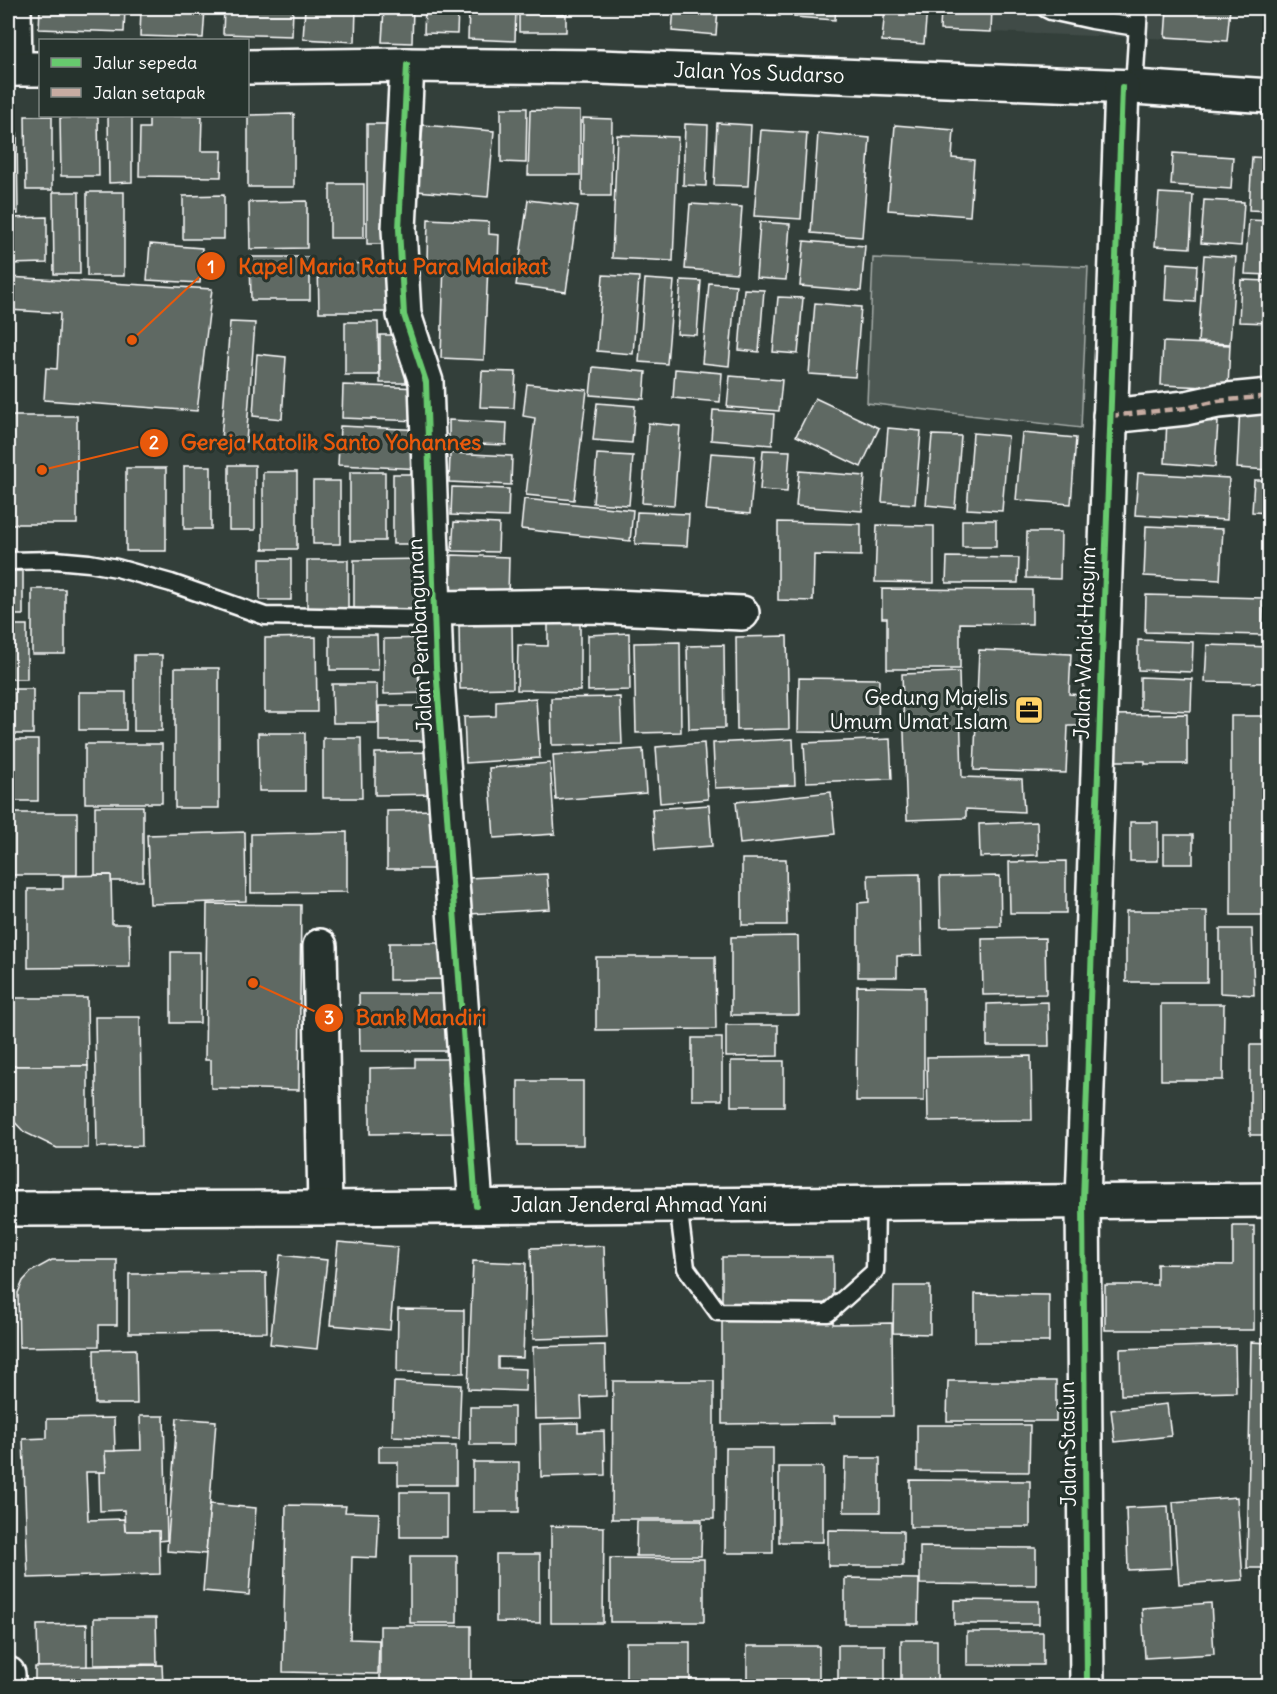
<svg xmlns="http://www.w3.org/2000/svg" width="1277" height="1694" font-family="Delius,sans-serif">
<rect width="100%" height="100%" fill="#333f3a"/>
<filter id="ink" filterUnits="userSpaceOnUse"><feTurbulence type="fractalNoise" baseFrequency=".0167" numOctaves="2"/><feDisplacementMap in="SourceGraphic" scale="12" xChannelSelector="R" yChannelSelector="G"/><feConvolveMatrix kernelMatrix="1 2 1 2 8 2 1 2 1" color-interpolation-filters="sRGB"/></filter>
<g filter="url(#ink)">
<polygon fill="#404c47" points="941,8 1230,8 1227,41 940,30"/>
<polygon fill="#4d5853" stroke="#a6aca9" stroke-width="1.5" points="873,258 1088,267 1081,428 867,403"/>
<g fill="#5f6964" stroke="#fff" stroke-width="1.5">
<polygon points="40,8 125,8 124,32 39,29"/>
<polygon points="141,8 205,8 203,38 140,36"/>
<polygon points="224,8 293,8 292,36 223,34"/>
<polygon points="305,8 356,8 355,42 303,39"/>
<polygon points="384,8 413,8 412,43 382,42"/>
<polygon points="425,8 458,8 457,34 424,33"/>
<polygon points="469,8 516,8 515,41 468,39"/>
<polygon points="520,8 561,8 561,11 520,10"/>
<polygon points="674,8 718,8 716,35 672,31"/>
<polygon points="728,8 781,8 780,16 728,12"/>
<polygon points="795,8 836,8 835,20 794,17"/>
<polygon points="847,8 874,8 874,13 847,11"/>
<polygon points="885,8 927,8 924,44 882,41"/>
<polygon points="941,8 992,8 991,32 940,30"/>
<polygon points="1167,8 1230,8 1227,41 1165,37"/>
<rect x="519" y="14" width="47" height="18"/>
<polygon points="501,108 527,108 526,163 501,162"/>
<polygon points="530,110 580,111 580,175 528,175"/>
<polygon points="294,114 294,187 248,187 248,115"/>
<polygon points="25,116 52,116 52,190 26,190"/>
<polygon points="108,116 132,116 132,182 109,183"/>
<polygon points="149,116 202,116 201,151 222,151 221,177 139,176 140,128 149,128"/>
<polygon points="98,117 99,176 61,176 60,118"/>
<polygon points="583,118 612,119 611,196 582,196"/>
<polygon points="717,123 751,125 748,186 714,185"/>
<rect x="367" y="124" width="27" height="120"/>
<polygon points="685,124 708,125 706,186 683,185"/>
<polygon points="423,125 494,131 488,197 417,191"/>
<polygon points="895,125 954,130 952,158 974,160 970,216 888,210"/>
<polygon points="761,130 807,133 801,219 754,216"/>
<polygon points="8,133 17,133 18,214 8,214"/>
<polygon points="818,133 870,138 862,237 811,233"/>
<polygon points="617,135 678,137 673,261 612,258"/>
<polygon points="1173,153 1233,157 1231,189 1171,185"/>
<polygon points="1252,157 1270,158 1270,211 1249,210"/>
<rect x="330" y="184" width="34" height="54"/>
<polygon points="53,192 79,192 80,274 54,274"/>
<rect x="87" y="192" width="37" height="84"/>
<polygon points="1159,193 1193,195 1190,248 1155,246"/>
<polygon points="224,195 224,239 183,239 183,196"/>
<polygon points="528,200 578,206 566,292 516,285"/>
<polygon points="1204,200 1244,202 1241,246 1201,243"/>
<polygon points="307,201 307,248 250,249 249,202"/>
<polygon points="690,204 742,207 737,273 685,269"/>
<polygon points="47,217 47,263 8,264 8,218"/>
<polygon points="428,219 489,222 489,234 499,235 498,265 488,265 484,360 441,358 444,261 427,261"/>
<polygon points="1249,220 1270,221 1270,275 1245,274"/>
<polygon points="760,222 790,224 786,280 756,278"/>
<polygon points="804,241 865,246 861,291 800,286"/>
<polygon points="150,244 202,248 200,283 147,280"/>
<polygon points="1204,255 1236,257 1230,344 1198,342"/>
<polygon points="250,257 310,257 310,300 251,300"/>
<polygon points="399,263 399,312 319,312 318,264"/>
<polygon points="1167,263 1197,265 1195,302 1165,300"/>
<polygon points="603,275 639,277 633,354 597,351"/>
<polygon points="8,277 212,289 197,411 44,400 46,368 57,369 60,313 8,310"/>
<polygon points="645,279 674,281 667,364 639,362"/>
<polygon points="681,280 701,281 697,335 677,334"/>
<polygon points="1241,280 1270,281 1270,323 1239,322"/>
<polygon points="709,283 736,285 729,366 702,363"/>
<polygon points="744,289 764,290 759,352 739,350"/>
<polygon points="778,297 803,298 798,354 773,352"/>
<polygon points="815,303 861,307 855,377 809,374"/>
<polygon points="230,322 255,323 246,442 221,440"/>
<polygon points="345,322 378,322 379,375 345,375"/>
<polygon points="1267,330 1270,330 1270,378 1265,378"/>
<polygon points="380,335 405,335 406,383 380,383"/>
<polygon points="1163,342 1230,345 1228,388 1161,385"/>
<polygon points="257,354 286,357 282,419 253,416"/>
<polygon points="593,367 646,372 644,399 590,395"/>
<polygon points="675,369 722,373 720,402 673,398"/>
<polygon points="482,371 516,372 514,408 480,407"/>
<polygon points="730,376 782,380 779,411 727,407"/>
<polygon points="527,384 587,390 574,500 526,495 535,418 523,416"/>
<polygon points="343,385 421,388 419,421 342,418"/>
<polygon points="815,398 879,428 861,467 796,436"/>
<polygon points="597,403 635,406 632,443 593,440"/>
<polygon points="1240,406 1270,408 1270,470 1237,468"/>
<polygon points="713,410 774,414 772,445 711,440"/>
<rect x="8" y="416" width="69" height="108"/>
<polygon points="1167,419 1218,422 1215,467 1165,463"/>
<polygon points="449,420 507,423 506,445 449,443"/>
<polygon points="648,423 680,426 674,505 642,503"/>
<polygon points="340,426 425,430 423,469 338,465"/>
<polygon points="888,428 921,431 915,504 882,502"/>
<polygon points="973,433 1008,436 1002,511 967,509"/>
<polygon points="1022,433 1076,438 1071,504 1016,500"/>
<polygon points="932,435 961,436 955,508 926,505"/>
<polygon points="763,450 790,451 787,492 760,490"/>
<polygon points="450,453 512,456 511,485 449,482"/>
<polygon points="711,453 755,456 750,514 706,510"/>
<polygon points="597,454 633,456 629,505 593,503"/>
<rect x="229" y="465" width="26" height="65"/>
<rect x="184" y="466" width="27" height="63"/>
<rect x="126" y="468" width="40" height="83"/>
<polygon points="799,471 865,476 862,511 796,506"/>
<rect x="263" y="472" width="34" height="77"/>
<rect x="350" y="472" width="35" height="69"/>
<polygon points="1138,473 1229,478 1227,520 1135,515"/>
<rect x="393" y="474" width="29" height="70"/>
<polygon points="1254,480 1270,480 1270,513 1252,512"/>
<rect x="313" y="481" width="27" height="63"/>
<polygon points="452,487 509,489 508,517 451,515"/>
<polygon points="524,499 633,510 630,541 521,529"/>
<polygon points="637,512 689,514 687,546 635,544"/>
<rect x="962" y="520" width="34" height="27"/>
<polygon points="454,522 499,524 498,552 452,551"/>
<polygon points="778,522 861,524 861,556 814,555 813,601 778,600"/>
<polygon points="877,525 934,526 934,583 875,582"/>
<polygon points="1146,526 1223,529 1220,580 1144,576"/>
<polygon points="1027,532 1061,532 1060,579 1026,578"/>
<polygon points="452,555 509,557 508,598 450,595"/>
<polygon points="947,557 1019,558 1018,583 946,583"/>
<rect x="260" y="559" width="31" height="41"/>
<polygon points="428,559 428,613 354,614 354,560"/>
<rect x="307" y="560" width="41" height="51"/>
<rect x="8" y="571" width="15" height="44"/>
<rect x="32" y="589" width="33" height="65"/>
<polygon points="882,589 1032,590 1032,624 960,623 960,669 887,669 887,618 882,618"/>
<polygon points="1146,595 1264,598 1262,635 1145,632"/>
<polygon points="512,620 513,688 460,689 459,621"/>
<polygon points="548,623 580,624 580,691 517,690 518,645 548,646"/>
<rect x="8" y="625" width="19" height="54"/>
<polygon points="629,633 630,690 588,691 588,635"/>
<polygon points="330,635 377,635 378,670 330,670"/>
<polygon points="787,636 789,729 737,730 736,637"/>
<polygon points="316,637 317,712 265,712 265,638"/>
<polygon points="429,638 429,693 384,694 384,639"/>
<polygon points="1138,640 1193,642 1192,672 1138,670"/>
<polygon points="680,642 681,732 636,733 634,643"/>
<polygon points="724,645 725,728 689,729 687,646"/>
<polygon points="1207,645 1270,647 1270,683 1205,682"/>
<polygon points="979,650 1071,654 1069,694 1083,695 1081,726 1068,726 1066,773 974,770"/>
<rect x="134" y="655" width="28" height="76"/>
<rect x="175" y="668" width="44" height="140"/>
<polygon points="959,672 962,777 1022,779 1024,812 966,809 966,818 907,820 902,674"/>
<polygon points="1140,677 1192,679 1191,711 1140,709"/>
<polygon points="799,678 879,679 878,733 798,732"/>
<polygon points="332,684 377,684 378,723 333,723"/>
<rect x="8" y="689" width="25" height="45"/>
<rect x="79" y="692" width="47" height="38"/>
<polygon points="620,697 622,744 552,745 551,698"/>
<polygon points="536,698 540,758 466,763 464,717 496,716 496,701"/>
<rect x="379" y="706" width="57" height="35"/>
<polygon points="1187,714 1187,764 1145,764 1145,761 1110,761 1110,715"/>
<rect x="1231" y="716" width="35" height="199"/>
<polygon points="258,733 305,733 305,791 259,791"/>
<polygon points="323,738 361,738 362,798 323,798"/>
<polygon points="793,739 795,785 715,788 713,743"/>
<polygon points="890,739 892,779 806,782 804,743"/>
<rect x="8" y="740" width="30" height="61"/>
<polygon points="704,743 708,799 660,803 656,747"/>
<rect x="85" y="744" width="77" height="59"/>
<polygon points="643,749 646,793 556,800 553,755"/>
<polygon points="442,752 442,794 375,795 375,753"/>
<polygon points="550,763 555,834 494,838 489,768"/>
<polygon points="831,792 835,834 740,844 736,802"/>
<polygon points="709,805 712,846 655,850 652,809"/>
<polygon points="95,806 143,806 143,881 111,881 111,875 95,875"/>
<polygon points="441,810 441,869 387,869 387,811"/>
<rect x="8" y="813" width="69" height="62"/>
<polygon points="1037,822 1038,855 980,857 979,824"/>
<rect x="1130" y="822" width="28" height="39"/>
<polygon points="245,832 246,901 150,904 147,835"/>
<polygon points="347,832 347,892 251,893 251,834"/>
<rect x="1164" y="835" width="29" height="29"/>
<polygon points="742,859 786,859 787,925 742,925"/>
<polygon points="1066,861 1066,913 1010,913 1009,862"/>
<polygon points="547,874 550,909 470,914 468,878"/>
<polygon points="920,874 922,955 897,956 897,977 858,977 858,903 869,902 868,875"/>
<polygon points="111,875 112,924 129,924 130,967 28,968 28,889 63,889 63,876"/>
<polygon points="1000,876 1001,926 941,927 940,877"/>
<polygon points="207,904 301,905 299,1090 211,1088 211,1060 205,1060"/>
<rect x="1126" y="911" width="81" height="71"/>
<polygon points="1220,929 1252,929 1254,995 1220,993"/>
<polygon points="798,936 799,1015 731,1015 731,937"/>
<polygon points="1045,938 1046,994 983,995 982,939"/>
<polygon points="389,943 449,943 449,979 389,980"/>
<rect x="171" y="952" width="29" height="71"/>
<polygon points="596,957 715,957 716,1029 596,1030"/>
<polygon points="857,986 924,987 924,1101 856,1101"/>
<polygon points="359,994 452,994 453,1051 360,1051"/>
<polygon points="8,998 87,998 88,1066 8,1066"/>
<polygon points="1048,1002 1049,1046 987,1046 987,1004"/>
<polygon points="1161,1004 1224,1004 1223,1080 1161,1080"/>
<polygon points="95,1017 140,1017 142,1146 97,1147"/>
<polygon points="726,1025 778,1025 778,1056 726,1057"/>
<rect x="692" y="1038" width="30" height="62"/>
<rect x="1250" y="1045" width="20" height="90"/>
<polygon points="1031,1056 1032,1120 928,1121 927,1057"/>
<polygon points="415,1059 453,1059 454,1133 370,1134 370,1068 415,1067"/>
<rect x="731" y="1061" width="53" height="45"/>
<polygon points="8,1066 88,1066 88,1148 57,1148 24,1132 10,1117 8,1110"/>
<rect x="518" y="1081" width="65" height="64"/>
<polygon points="1233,1226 1254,1226 1254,1330 1105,1330 1105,1285 1157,1285 1157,1264 1233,1265"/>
<polygon points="338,1242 397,1247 390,1330 330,1325"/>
<polygon points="604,1246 607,1337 533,1339 531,1248"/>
<polygon points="280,1255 327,1260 317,1349 270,1344"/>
<polygon points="722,1257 833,1257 833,1324 892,1323 893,1416 834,1416 835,1423 722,1424"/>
<polygon points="52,1260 117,1260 117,1325 99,1325 99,1346 19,1347 18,1293 23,1281 32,1271"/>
<polygon points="473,1261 526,1263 523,1358 498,1357 498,1368 526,1369 525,1391 468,1389"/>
<polygon points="266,1273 267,1332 129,1333 129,1274"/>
<polygon points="894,1286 930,1286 930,1334 893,1333"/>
<polygon points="975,1294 1049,1295 1049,1342 975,1342"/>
<polygon points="398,1309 464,1310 464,1373 397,1372"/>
<polygon points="1251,1342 1270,1343 1270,1568 1247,1568"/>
<polygon points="605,1345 606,1396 581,1397 582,1418 535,1419 533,1347"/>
<polygon points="1235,1345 1236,1392 1121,1395 1120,1349"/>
<polygon points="136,1349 137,1404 95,1404 94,1350"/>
<polygon points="613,1381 714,1381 714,1519 612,1519"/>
<polygon points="948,1381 1056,1381 1056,1421 947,1421"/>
<polygon points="394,1382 461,1385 459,1439 392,1436"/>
<polygon points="1167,1404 1171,1436 1115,1442 1111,1410"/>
<rect x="470" y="1407" width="44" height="38"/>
<polygon points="140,1416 164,1416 167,1540 159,1541 159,1531 125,1531 124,1510 100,1511 99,1472 106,1472 105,1451 141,1450"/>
<polygon points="114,1418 115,1451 105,1451 106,1472 86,1472 88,1520 124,1519 125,1531 159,1531 160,1574 28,1578 23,1439 47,1438 47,1419"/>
<polygon points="177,1418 216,1421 206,1554 167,1551"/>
<polygon points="578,1423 578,1432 604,1431 605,1475 541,1477 540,1424"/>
<polygon points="917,1425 1030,1425 1029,1472 917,1471"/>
<polygon points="379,1446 456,1446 456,1485 398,1485 398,1462 379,1462"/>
<polygon points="726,1448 773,1448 773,1553 725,1553"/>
<polygon points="845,1458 880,1458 880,1512 844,1512"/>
<rect x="473" y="1462" width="46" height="50"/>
<rect x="779" y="1467" width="44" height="75"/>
<polygon points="910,1480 1030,1481 1030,1527 910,1527"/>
<rect x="400" y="1492" width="47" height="45"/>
<polygon points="1237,1497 1243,1580 1179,1584 1173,1502"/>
<polygon points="210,1504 256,1508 249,1595 203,1591"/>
<polygon points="286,1505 346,1506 345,1512 379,1513 377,1558 352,1557 350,1639 379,1640 378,1674 283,1672"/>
<polygon points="1168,1506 1171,1568 1128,1570 1126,1508"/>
<polygon points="637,1521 702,1521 701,1556 636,1556"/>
<polygon points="551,1526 604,1527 603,1623 551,1623"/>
<polygon points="828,1530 903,1531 903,1566 828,1566"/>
<polygon points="920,1547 1036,1548 1036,1585 920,1584"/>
<polygon points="496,1554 540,1554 540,1623 496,1622"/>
<rect x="410" y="1556" width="47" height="67"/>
<polygon points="610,1558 704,1559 704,1622 610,1622"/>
<polygon points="845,1578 919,1579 918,1624 845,1624"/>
<polygon points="954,1600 1039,1601 1039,1624 954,1624"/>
<polygon points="1211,1603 1214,1654 1145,1658 1142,1608"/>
<polygon points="94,1618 156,1618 157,1664 94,1665"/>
<polygon points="87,1624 87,1667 38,1667 37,1625"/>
<rect x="380" y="1626" width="91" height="54"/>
<rect x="967" y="1632" width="76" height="33"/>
<polygon points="901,1640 937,1640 937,1684 901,1683"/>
<rect x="626" y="1642" width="64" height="44"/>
<rect x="838" y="1645" width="47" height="41"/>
<rect x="747" y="1646" width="72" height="40"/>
<polygon points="162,1665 163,1686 35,1686 35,1667"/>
</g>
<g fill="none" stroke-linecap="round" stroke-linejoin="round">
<g stroke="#fff" stroke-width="21">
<g id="lane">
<polyline points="1045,8 1051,11 1092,20 1136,27"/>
<polyline points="1134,87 1139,8"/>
<polyline points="8,561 55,560 89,563 117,568 171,583 265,616 434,619"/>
<polyline points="678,1204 686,1268 718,1312 828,1313 875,1271 876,1203"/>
</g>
</g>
<g stroke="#fff" stroke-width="38">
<g id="street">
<polyline points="14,8 15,69"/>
<polyline points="407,65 399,229 404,315 426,382 436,667 476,1206"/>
<polyline points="1110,416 1186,408 1218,401 1270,396"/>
<polyline points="434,608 592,606 742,613"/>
<polyline points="320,946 325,1208"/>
</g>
</g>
<g stroke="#fff" stroke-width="38">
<g id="secondary">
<polyline points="248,67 407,65 599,67 1134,87 1270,96"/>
<polyline points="8,69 40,69"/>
<polyline points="8,1674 8,1686"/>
<polyline points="1087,1686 1083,1201 1122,87"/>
</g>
</g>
<g stroke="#fff" stroke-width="38">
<polyline id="highway" points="8,1209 325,1208 1270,1200"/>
</g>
<use href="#lane" stroke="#26332d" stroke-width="16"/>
<use href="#street" stroke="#26332d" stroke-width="33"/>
<use href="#secondary" stroke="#26332d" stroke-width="33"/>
<use href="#highway" stroke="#26332d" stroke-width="33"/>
<polyline stroke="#c7aca2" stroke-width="4.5" stroke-dasharray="9 4.5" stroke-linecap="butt" points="1110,416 1186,408 1218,401 1270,396"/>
<g stroke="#26332d" stroke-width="10">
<g id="cycleway">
<polyline points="407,65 399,229 404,315 426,382 436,667 476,1206"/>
<polyline points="1087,1686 1083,1201 1122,87"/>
</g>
</g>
<use href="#cycleway" stroke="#67ca6e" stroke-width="6"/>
</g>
</g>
<defs>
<g id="office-square" transform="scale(1.5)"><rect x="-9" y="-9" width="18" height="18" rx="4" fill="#ffd166" stroke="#26332d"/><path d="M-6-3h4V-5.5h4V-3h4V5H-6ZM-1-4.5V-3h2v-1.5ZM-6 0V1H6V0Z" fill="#111"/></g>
</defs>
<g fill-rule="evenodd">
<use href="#office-square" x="1029" y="710"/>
</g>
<g text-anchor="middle" stroke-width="6" stroke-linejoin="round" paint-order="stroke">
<g font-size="21" fill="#fff" stroke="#26332d">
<text transform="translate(759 73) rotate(2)" y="7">Jalan Yos Sudarso</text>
<text transform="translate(420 635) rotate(-93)" y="7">Jalan Pembangunan</text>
<text transform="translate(1085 643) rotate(-88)" y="7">Jalan Wahid Hasyim</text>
<text x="639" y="1212">Jalan Jenderal Ahmad Yani</text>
<text transform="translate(1068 1444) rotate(-91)" y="7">Jalan Stasiun</text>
</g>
<g font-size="21" fill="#fff" stroke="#26332d" text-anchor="end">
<text x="1008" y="705">Gedung Majelis<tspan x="1008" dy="24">Umum Umat Islam</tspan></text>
</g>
</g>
<path fill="none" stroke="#e8590c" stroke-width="2" d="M132 340L211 266M42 470L154 443M253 983L329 1018"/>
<g fill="#e8590c" stroke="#26332d" stroke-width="2">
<circle cx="132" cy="340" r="6"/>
<circle cx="42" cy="470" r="6"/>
<circle cx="253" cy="983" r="6"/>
<circle cx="211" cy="266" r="15"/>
<circle cx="154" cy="443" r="15"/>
<circle cx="329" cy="1018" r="15"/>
</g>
<g font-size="18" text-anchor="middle" font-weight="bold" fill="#fff">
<text x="211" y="273">1</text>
<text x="154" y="449">2</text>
<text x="329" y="1024">3</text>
</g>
<g font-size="22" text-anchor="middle" font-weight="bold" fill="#e8590c" stroke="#26332d" stroke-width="6" stroke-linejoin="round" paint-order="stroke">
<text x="393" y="274">Kapel Maria Ratu Para Malaikat</text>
<text x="331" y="450">Gereja Katolik Santo Yohannes</text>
<text x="421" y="1025">Bank Mandiri</text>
</g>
<rect width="1277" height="1694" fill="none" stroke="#26332d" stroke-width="30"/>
<rect x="15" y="15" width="1247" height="1664" fill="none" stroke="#fff" stroke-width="2" filter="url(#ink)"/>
<rect x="39" y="39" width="210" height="78" fill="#26332d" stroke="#7d8581" stroke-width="1.5"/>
<rect x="51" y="58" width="30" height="9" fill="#67ca6e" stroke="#7d8581" stroke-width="1.5"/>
<text x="93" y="69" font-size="18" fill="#ffffff">Jalur sepeda</text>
<rect x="51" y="88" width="30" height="9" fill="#c7aca2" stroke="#7d8581" stroke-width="1.5"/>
<text x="93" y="99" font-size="18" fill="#ffffff">Jalan setapak</text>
</svg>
